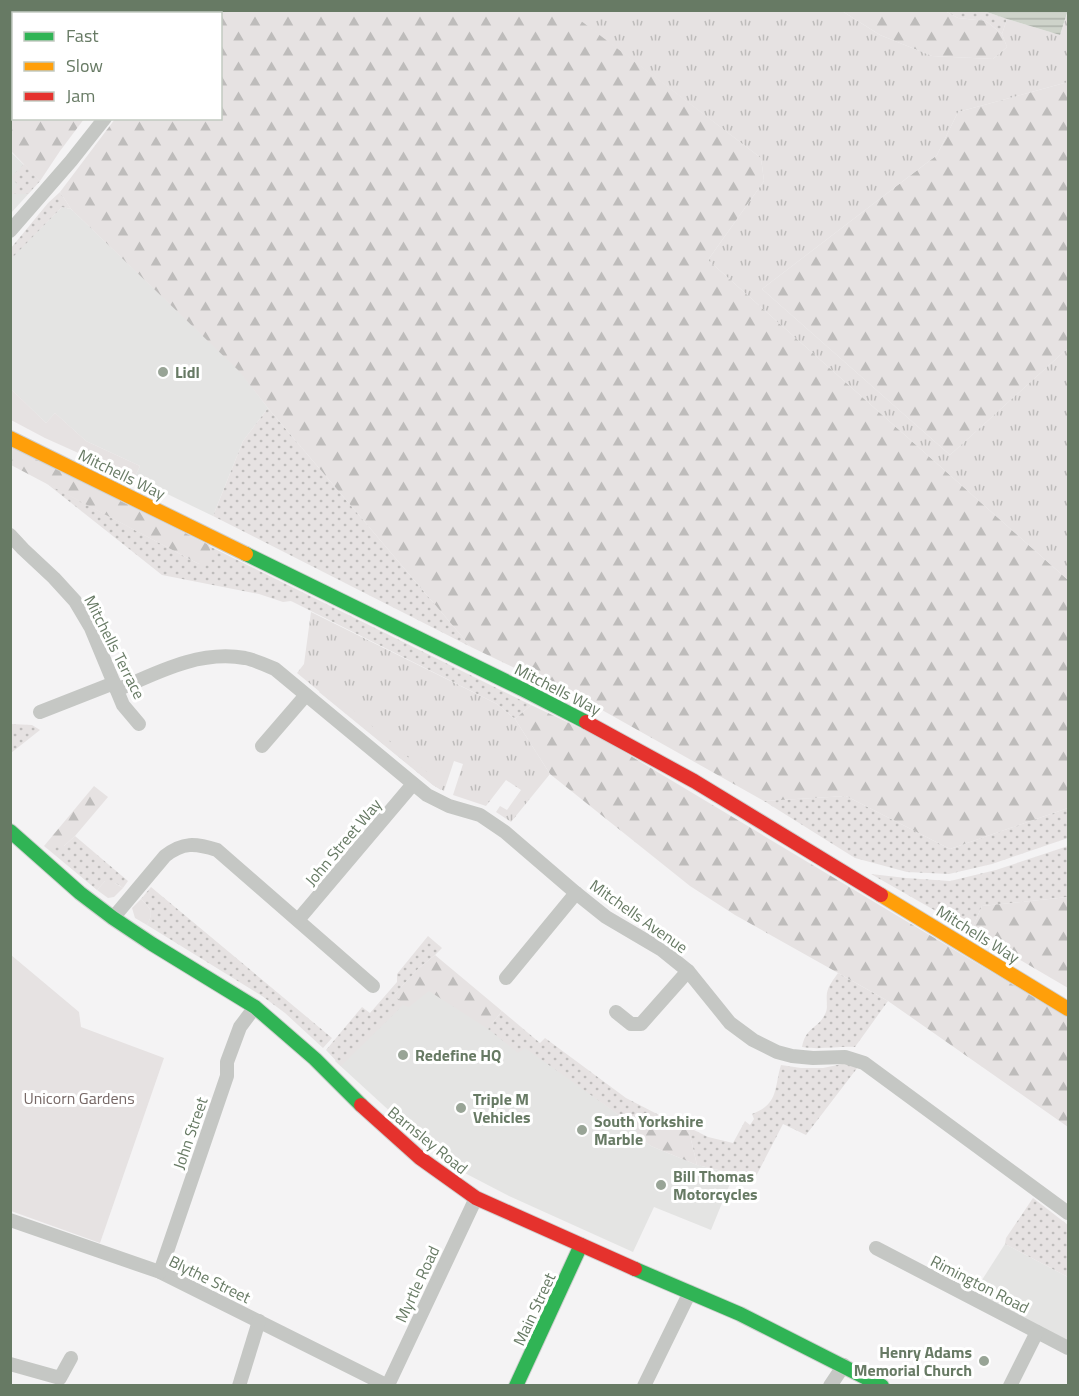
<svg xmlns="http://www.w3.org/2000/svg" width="1079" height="1396" font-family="'Titillium Web',sans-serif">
<defs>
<pattern id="grass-dots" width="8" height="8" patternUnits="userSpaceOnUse" patternTransform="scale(1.5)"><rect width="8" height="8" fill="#e6e2e2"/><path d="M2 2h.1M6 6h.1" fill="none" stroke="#bebcbb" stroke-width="1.8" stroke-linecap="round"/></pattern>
<pattern id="forest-firs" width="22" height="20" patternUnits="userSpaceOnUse" patternTransform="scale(1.5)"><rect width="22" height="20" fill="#e6e2e2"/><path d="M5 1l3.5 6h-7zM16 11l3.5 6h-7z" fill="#bebcbb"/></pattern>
<pattern id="park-tufts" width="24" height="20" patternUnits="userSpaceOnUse" patternTransform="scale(1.5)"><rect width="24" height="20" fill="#e6e2e2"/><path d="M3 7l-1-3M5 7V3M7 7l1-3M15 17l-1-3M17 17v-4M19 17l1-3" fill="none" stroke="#bebcbb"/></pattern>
<pattern id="water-rules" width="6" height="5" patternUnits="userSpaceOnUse" patternTransform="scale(1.5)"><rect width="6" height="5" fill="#ced3ca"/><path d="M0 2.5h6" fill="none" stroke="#abb0a8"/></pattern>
</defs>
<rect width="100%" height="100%" fill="#f4f3f4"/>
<g fill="#e4e4e3">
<polygon points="11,11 126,11 124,14 14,14 13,52 11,49"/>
<polygon points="10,151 40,181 11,213 10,213"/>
<polygon points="62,207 71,209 239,370 268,408 243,441 213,516 134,478 140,466 86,441 55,413 46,423 11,389 10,259"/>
<polygon points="418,969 637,1128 637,1136 651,1146 697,1165 734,1174 711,1230 654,1207 633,1252 509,1196 457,1169 418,1137 335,1061"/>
<polygon points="1005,1244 1068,1277 1068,1341 973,1294"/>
</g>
<g fill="url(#grass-dots)">
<polygon points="945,11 984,11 1007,19 1002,34 986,21 958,18"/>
<polygon points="24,164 40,181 28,194 11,194 18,185 11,177"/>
<polygon points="60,192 71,209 62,207 11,259 11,248 48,203"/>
<polygon points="268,408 471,647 213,516 243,441"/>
<polygon points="46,483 199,564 209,546 531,705 515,719 497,704 291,601 283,602 259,594 162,575"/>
<polygon points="11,724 32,725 40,730 11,753"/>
<polygon points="846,796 950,849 1068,808 1068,838 992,864 949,874 907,872 855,858 764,801"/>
<polygon points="75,836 128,881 123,888 117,884 105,881 97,890 44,846 64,846"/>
<polygon points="1068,846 1068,897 982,906 971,931 871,874 906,878 950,881 996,870"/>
<path d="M151 887 332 1038 323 1048 285 1013 262 996 147 925C154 912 151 909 141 899Z"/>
<polygon points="428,936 442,948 435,955 418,969 395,994 403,1005 341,1066 326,1050 362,1007 370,1013 397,982 397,974"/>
<path d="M838 973 888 1001 855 1047C837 1046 820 1050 802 1047 806 1026 819 1029 826 1012 828 1007 826 1000 827 993 828 986 834 979 838 973Z"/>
<polygon points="502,1011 540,1043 545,1038 626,1098 659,1115 637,1128 525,1048 518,1053 488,1029"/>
<path d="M847 1063 858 1067 806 1135 783 1124 753 1182 727 1172 697 1165 688 1127 708 1137 733 1143 745 1121 750 1125 754 1119 752 1114C779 1104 774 1088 781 1065L801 1068H823Z"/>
<polygon points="1033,1198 1068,1225 1068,1277 1005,1244 1006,1238"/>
</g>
<g fill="url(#forest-firs)">
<polygon points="184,11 575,11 573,14 761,158 764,181 708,260 1068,580 1068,808 950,849 846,796 764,801 602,710 471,647 268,408 238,370 71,209 60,192 115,119 220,118 220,14 182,13"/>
<polygon points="842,11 945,11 958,18 986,21 1002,34 1007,47 993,59 932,56 880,35"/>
<polygon points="10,49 14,52 14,118 84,119 60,151 40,181 11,151"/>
<polygon points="1068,82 1068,348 950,455 762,289 937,155 958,112"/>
<polygon points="10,446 209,545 212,559 199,564 11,465"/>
<polygon points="531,705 599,737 1068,1018 1068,1127 888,1001 735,915 690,886 550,774 515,719"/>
<polygon points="94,786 108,797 75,836 64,846 44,846"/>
<polygon points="1068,897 1068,988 971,931 982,906"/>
<polygon points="435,955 502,1011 488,1029 429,991 409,1007 403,1005 395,994 418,969"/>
<polygon points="659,1115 688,1127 697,1165 651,1146 637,1136 637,1128"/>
</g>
<g fill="url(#park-tufts)">
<polygon points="575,10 842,11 880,35 932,56 993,59 1007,47 1002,34 1007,19 1060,35 1068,11 1068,82 958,112 937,155 762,289 950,455 1068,348 1068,580 708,260 764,181 761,158 572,14"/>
<polygon points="311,612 497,704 515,719 550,774 511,822 496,812 500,806 507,810 521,790 506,780 486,806 453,795 463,764 454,761 444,791 433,785 297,673 304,664"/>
</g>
<g fill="#e6e2e2">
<polygon points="11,389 46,423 55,413 86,441 140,466 134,478 45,438 11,420"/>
<polygon points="322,688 328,688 410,759 441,782 441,790 433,785 319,692"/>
<polygon points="105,881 111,881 123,888 114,897 108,898 97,890"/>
<path d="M141 899C151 909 154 912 147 925L135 918 132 908Z"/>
<polygon points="11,955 79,1012 81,1027 164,1058 100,1243 11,1211"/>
</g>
<polygon fill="url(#water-rules)" points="1068,10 1060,35 1007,19 984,11"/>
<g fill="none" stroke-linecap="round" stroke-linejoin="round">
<g stroke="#cfd0cf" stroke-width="16">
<g id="fast">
<polyline points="246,554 524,690 586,722"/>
<polyline points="10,831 80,893 113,918 152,944 255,1007 315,1059 361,1105"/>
<polyline points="635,1269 740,1314 882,1386"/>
<polyline points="516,1386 581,1245"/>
</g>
</g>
<g stroke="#cfd0cf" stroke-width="16">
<g id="slow">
<polyline points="10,438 246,554"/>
<polyline points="881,895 1068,1009"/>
</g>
</g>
<g stroke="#cfd0cf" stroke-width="16">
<g id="jam">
<polyline points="586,722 694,781 881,895"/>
<polyline points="361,1105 420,1158 476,1198 635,1269"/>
</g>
</g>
<g stroke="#c5c7c4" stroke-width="14">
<polyline points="169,10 173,13"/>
<polyline points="10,231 71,161 105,118"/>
<polyline points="10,535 23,549 54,578 75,601 91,628 123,705 139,724"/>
<path d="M117 690C158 672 199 650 245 658 255 660 266 665 275 669L427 795 449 806 480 815 505 832 576 893 606 917 662 950 688 971 730 1023 753 1040 777 1052 792 1056 813 1058 845 1057 864 1063 1068 1213"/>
<polyline points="40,712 114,683"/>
<polyline points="262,746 306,695"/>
<path d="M113 918 165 856C183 842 195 843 217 850L373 986"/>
<polyline points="298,920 413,784"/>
<polyline points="506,978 576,893"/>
<polyline points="616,1012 631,1024 641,1024 688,971"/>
<polyline points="10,1220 160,1272 388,1386"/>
<polyline points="876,1248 1068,1348"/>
<polyline points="160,1272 227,1076 227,1062 240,1027 255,1007"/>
<polyline points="10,1364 60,1378 71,1358"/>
<polyline points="388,1385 476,1198"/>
<polyline points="239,1386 259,1321"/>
<polyline points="644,1386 690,1292"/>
<polyline points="830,1386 844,1365"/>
<polyline points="1010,1386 1037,1332"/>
</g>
<use href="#fast" stroke="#30b455" stroke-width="14"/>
<use href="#slow" stroke="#ff9f0a" stroke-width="14"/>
<use href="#jam" stroke="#e5322d" stroke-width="14"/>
</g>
<g fill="#98a496" stroke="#fff" stroke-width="2">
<circle cx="163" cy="372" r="6"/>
<circle cx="403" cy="1055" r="6"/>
<circle cx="461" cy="1108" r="6"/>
<circle cx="582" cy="1130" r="6"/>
<circle cx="661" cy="1185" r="6"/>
<circle cx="984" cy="1361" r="6"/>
</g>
<g text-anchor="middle" stroke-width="6" stroke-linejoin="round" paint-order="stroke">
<g font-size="16" font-weight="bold" fill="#677a64" stroke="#fff" text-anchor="start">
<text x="175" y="378">Lidl</text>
<text x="415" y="1061">Redefine HQ</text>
<text x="473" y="1105">Triple M<tspan x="473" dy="18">Vehicles</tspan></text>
<text x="594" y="1127">South Yorkshire<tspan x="594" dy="18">Marble</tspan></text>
<text x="673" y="1182">Bill Thomas<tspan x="673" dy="18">Motorcycles</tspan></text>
<text x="972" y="1358" text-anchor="end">Henry Adams<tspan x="972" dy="18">Memorial Church</tspan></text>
</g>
<g font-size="16" fill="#677a64" stroke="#fff">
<text transform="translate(122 474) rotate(26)" y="6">Mitchells Way</text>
<text transform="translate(115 647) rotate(63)" y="6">Mitchells Terrace</text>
<text transform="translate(558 689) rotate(27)" y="6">Mitchells Way</text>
<text transform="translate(343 842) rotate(-50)" y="6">John Street Way</text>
<text transform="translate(639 916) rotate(35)" y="6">Mitchells Avenue</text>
<text transform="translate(978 934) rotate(32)" y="6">Mitchells Way</text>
<text transform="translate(190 1133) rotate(-71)" y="6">John Street</text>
<text transform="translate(428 1140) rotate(39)" y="6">Barnsley Road</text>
<text transform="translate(210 1279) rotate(26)" y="6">Blythe Street</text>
<text transform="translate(417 1284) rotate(-65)" y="6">Myrtle Road</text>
<text transform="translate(980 1284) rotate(27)" y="6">Rimington Road</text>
<text transform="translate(534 1309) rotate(-65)" y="6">Main Street</text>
</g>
<g font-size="16" fill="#776866" stroke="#fff">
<text x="79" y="1104">Unicorn Gardens</text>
</g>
</g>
<rect width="1079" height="1396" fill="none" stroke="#677a64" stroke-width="24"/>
<rect x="12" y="12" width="210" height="108" fill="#ffffff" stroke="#c2cac1" stroke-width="1.5"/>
<rect x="24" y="32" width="30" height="9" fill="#30b455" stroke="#c2cac1" stroke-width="1.5"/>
<text x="66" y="42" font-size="18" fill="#677a64">Fast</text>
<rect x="24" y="62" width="30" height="9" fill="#ff9f0a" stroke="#c2cac1" stroke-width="1.5"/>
<text x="66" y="72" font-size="18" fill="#677a64">Slow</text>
<rect x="24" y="92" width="30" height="9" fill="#e5322d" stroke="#c2cac1" stroke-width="1.5"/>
<text x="66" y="102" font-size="18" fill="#677a64">Jam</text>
</svg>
